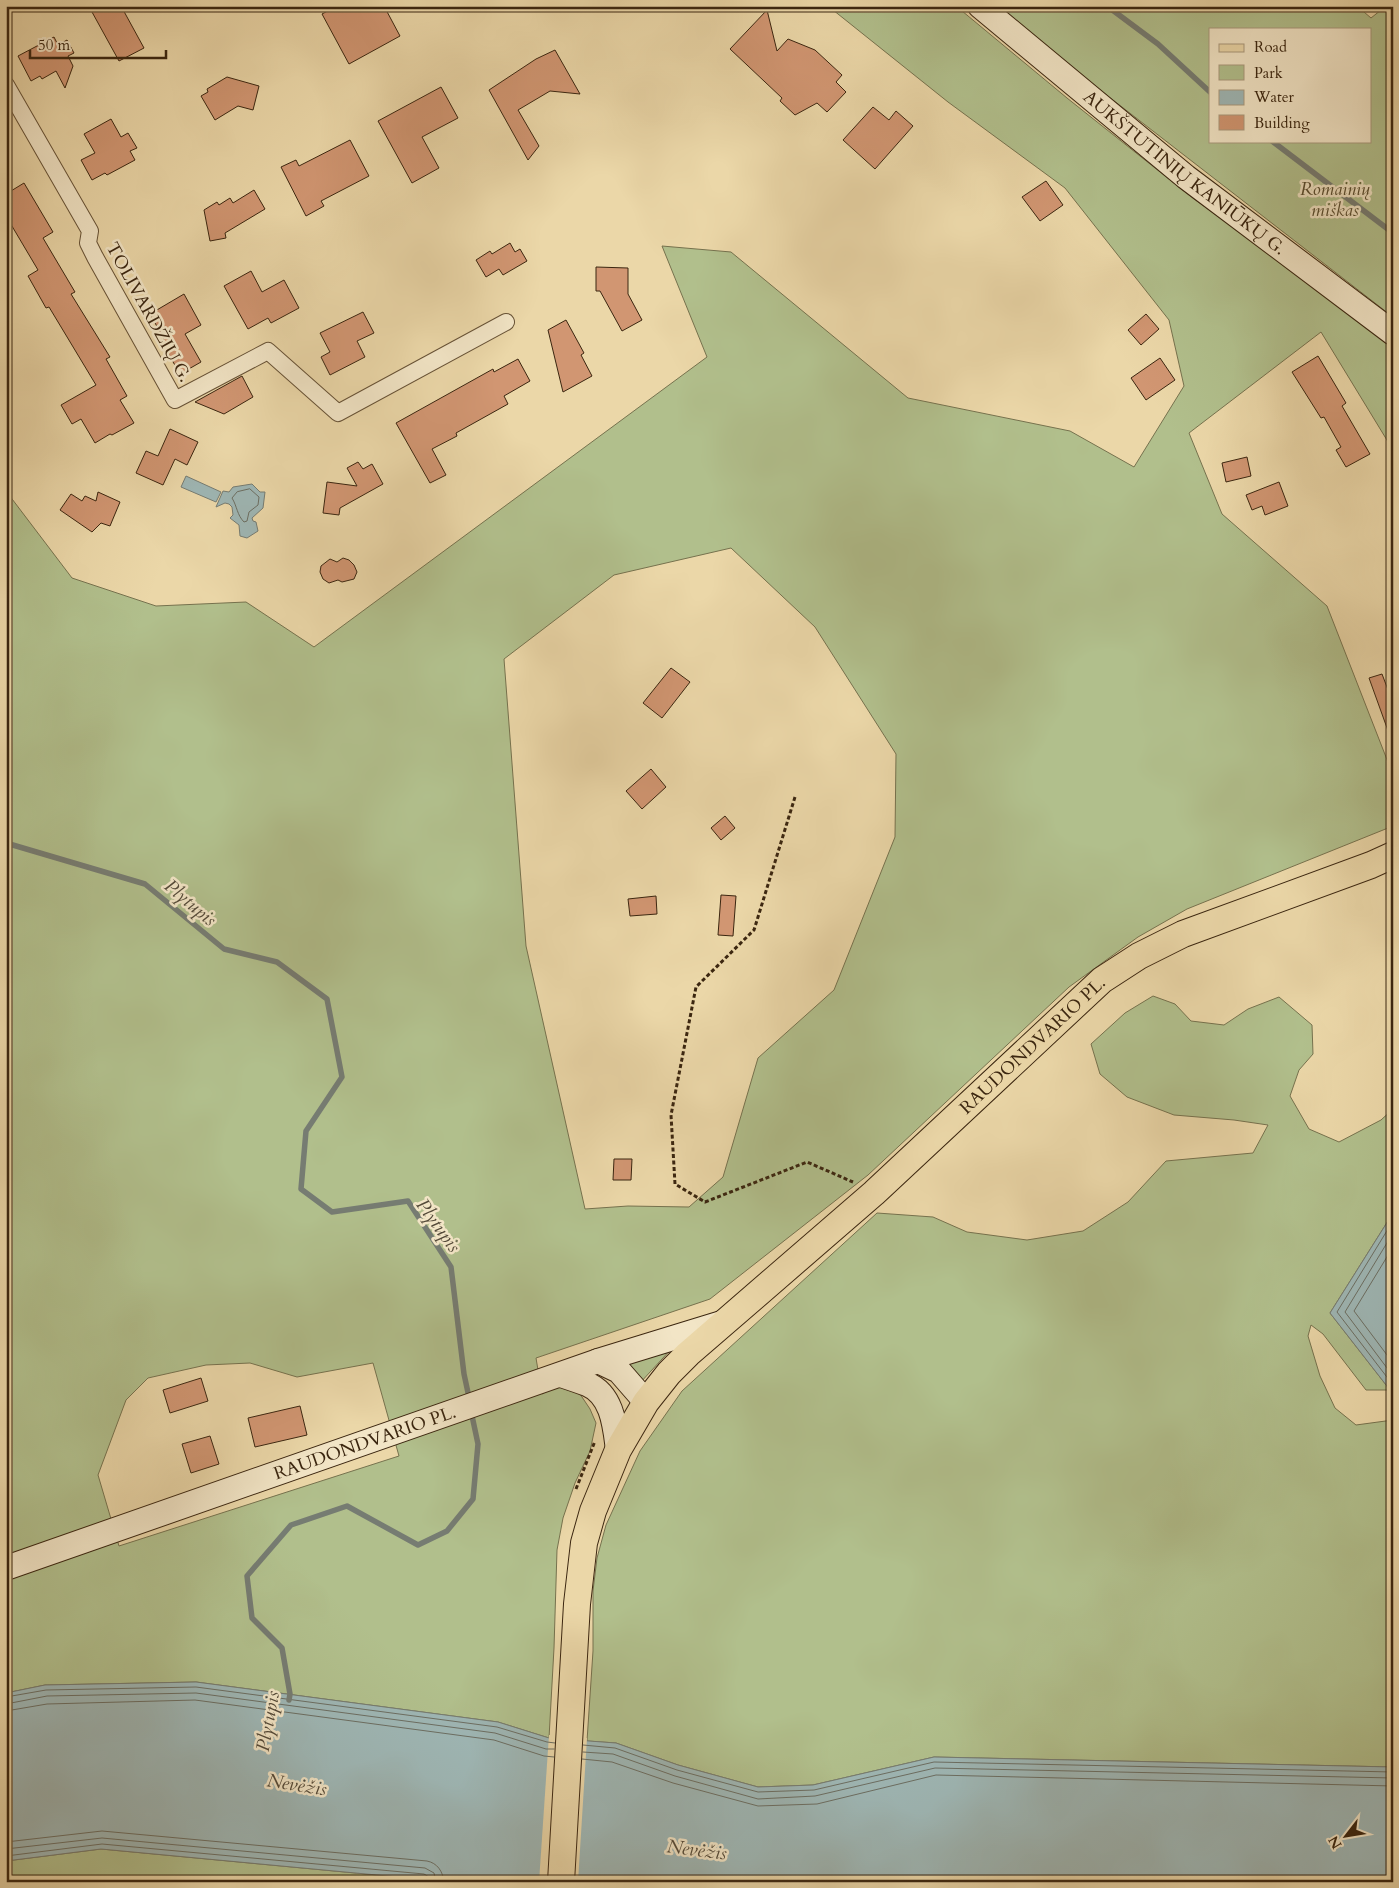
<svg xmlns="http://www.w3.org/2000/svg" width="1399" height="1888" font-family="Cardo,serif">
<rect width="100%" height="100%" fill="#ebd7a8"/>
<filter id="stains"><feTurbulence type="fractalNoise" baseFrequency=".004" numOctaves="4"/><feColorMatrix values="0 0 0 0 .2 0 0 0 0 .09 0 0 0 0 .02 0 0 0 .5 -.17"/></filter>
<radialGradient id="worn" r=".72"><stop offset=".6" stop-color="#630" stop-opacity="0"/><stop offset="1" stop-color="#630" stop-opacity=".3"/></radialGradient>
<g fill="#b1bf8c" stroke="#76724e" fill-rule="evenodd">
<path d="M828 6H956L1067 98 1194 199 1340 304 1393 346V450L1321 332 1189 433 1222 514 1327 606 1393 775V826L1187 909 1138 937 1069 987 868 1175 710 1299 536 1358 542 1394 556 1386 571 1388 580 1394 590 1409 596 1423 590 1451 575 1483 563 1518 557 1550 554 1648 549 1738 498 1722 196 1682 45 1685 6 1693V491L72 578 156 606 246 602 314 647 707 357 662 246 731 252 908 398 1070 431 1134 467 1184 386 1169 320 1065 188 948 102ZM731 548 815 627 896 754 895 837 834 990 758 1058 723 1177 689 1207 628 1206 585 1209 526 946 504 659 614 575ZM250 1363 297 1377 373 1363 399 1456 119 1546 98 1475 126 1400 148 1378 206 1365Z"/>
<path d="M996 6H1357L1371 18 1386 6H1393V317L1091 83ZM1210 29H1370V141H1210Z"/>
<polygon points="1153,996 1175,1004 1191,1021 1224,1025 1248,1009 1279,997 1312,1025 1313,1054 1299,1070 1290,1096 1309,1129 1339,1142 1381,1120 1393,1109 1393,1213 1330,1313 1390,1390 1366,1390 1323,1334 1311,1325 1308,1336 1320,1376 1335,1408 1356,1425 1393,1420 1393,1767 934,1757 813,1785 758,1787 678,1765 616,1743 587,1741 593,1651 593,1591 597,1558 606,1525 640,1451 682,1391 877,1213 933,1217 967,1232 1027,1240 1083,1231 1128,1202 1166,1161 1253,1153 1268,1125 1234,1120 1174,1115 1127,1097 1100,1074 1091,1044 1125,1013"/>
<polygon points="673,1347 640,1383 627,1362"/>
<polygon points="101,1849 451,1882 6,1882 6,1861"/>
</g>
<g fill="#9eb6b4" stroke="#767c72">
<polygon points="186,476 221,492 216,502 181,487"/>
<polygon points="252,484 260,492 265,492 263,508 252,518 253,521 256,522 258,531 247,538 240,536 239,525 230,518 233,515 232,507 229,504 225,503 216,507 223,491 229,492 233,487"/>
<polygon points="1393,1213 1393,1389 1390,1390 1330,1313"/>
<polygon points="196,1682 498,1722 549,1738 616,1743 678,1765 758,1787 813,1785 934,1757 1393,1767 1393,1882 451,1882 101,1849 6,1861 6,1693 45,1685"/>
</g>
<polygon fill="#ebd7a8" points="549,1735 587,1738 578,1882 539,1882"/>
<g fill="none" stroke-linecap="round" stroke-linejoin="round">
<g stroke="#6c6e62" stroke-width="1">
<path d="M250 489 259 497 258 505 249 512 247 521 244 522C237 515 237 506 232 498L237 492Z"/>
<polyline points="1393,1221 1337,1312 1393,1385"/>
<polyline points="1393,1233 1345,1312 1393,1376"/>
<polyline points="1393,1247 1354,1311 1393,1363"/>
<polyline points="6,1697 46,1690 196,1687 497,1727 547,1742 555,1743"/>
<polyline points="6,1704 47,1696 196,1693 495,1733 546,1749 554,1749"/>
<polyline points="6,1711 47,1704 195,1700 494,1740 544,1756 554,1757"/>
<polyline points="583,1745 615,1748 677,1770 758,1792 814,1790 934,1762 1393,1772"/>
<polyline points="583,1752 613,1754 675,1776 758,1799 815,1796 935,1768 1393,1778"/>
<polyline points="582,1759 612,1762 673,1783 758,1806 817,1804 936,1775 1393,1786"/>
<path d="M6 1842 102 1831 427 1861C437 1863 443 1871 444 1882"/>
<polyline points="6,1849 102,1838 425,1868 434,1873 436,1882"/>
<polyline points="6,1856 102,1844 424,1874 429,1877 430,1882"/>
</g>
<g stroke="#767c72" stroke-width="5.5">
<polyline points="1107,6 1158,44 1210,92"/>
<polyline points="1272,141 1393,233"/>
<polyline points="6,843 145,884 224,949 277,962 327,999 342,1077 306,1131 301,1189 332,1212 408,1201 451,1267 464,1374 470,1402"/>
<polyline points="289,1700 290,1694 282,1648 252,1618 247,1576 291,1525 347,1506 418,1545 447,1531 473,1499 478,1444 471,1411"/>
</g>
</g>
<g fill="#d19672" stroke="#3b2610">
<polygon points="102,6 121,6 144,48 119,61 92,12"/>
<polygon points="337,6 384,6 400,36 349,64 322,14"/>
<polygon points="767,10 777,51 788,39 815,50 842,75 836,82 846,92 827,112 817,103 795,115 780,101 782,98 730,49"/>
<polygon points="54,37 58,45 67,40 74,53 68,56 73,66 65,88 56,71 42,79 40,76 31,81 18,56"/>
<polygon points="555,50 580,94 550,91 518,110 539,146 528,160 489,90 536,59"/>
<polygon points="227,77 259,86 253,110 238,106 215,120 201,96 208,92 207,89"/>
<polygon points="441,87 458,118 422,137 439,168 412,183 378,121"/>
<polygon points="873,107 889,120 896,111 913,126 875,169 843,140"/>
<polygon points="111,119 121,137 128,133 137,148 130,151 135,160 107,175 105,173 92,180 81,160 95,153 84,134"/>
<polygon points="350,140 369,176 321,201 324,206 306,216 281,167 296,160 299,166"/>
<polygon points="1046,181 1063,205 1040,221 1022,197"/>
<polygon points="24,183 53,232 43,238 75,292 71,294 110,357 106,359 127,396 120,400 134,423 112,435 110,434 95,443 81,419 72,424 61,405 96,385 49,307 46,308 28,276 38,270 6,216 6,194"/>
<polygon points="254,190 265,209 225,233 226,238 210,241 204,210 217,202 219,205 230,198 233,203"/>
<polygon points="510,243 515,252 520,249 527,261 503,275 499,269 486,277 476,260 490,251 492,254"/>
<polygon points="596,267 628,268 628,294 642,320 622,331 600,291 596,291"/>
<polygon points="251,271 262,292 284,280 299,308 271,323 268,318 248,329 224,286"/>
<polygon points="184,294 201,325 185,334 201,362 180,374 161,341 164,339 150,314"/>
<polygon points="363,312 374,333 357,341 365,357 330,375 321,357 330,352 320,333"/>
<polygon points="1146,314 1159,329 1141,345 1128,330"/>
<polygon points="566,320 584,353 581,355 592,376 563,392 548,330"/>
<polygon points="1318,356 1346,403 1342,406 1370,454 1346,467 1336,450 1341,447 1324,417 1321,418 1292,372"/>
<polygon points="1160,358 1175,380 1146,400 1131,378"/>
<polygon points="518,359 530,381 504,396 508,404 456,433 457,436 432,449 446,475 430,483 396,423 493,369 494,372"/>
<polygon points="242,376 253,397 224,414 195,402"/>
<polygon points="170,429 198,442 187,465 175,459 163,485 136,473 146,451 158,456"/>
<polygon points="1247,457 1251,476 1226,482 1222,463"/>
<polygon points="358,462 363,469 372,464 383,484 340,508 339,515 323,513 327,482 357,486 347,468"/>
<polygon points="1279,482 1288,506 1265,515 1262,506 1252,510 1246,495"/>
<polygon points="98,492 120,502 110,526 101,523 92,532 60,510 71,494 82,501 85,496 96,501"/>
<polygon points="343,558 349,560 354,565 357,572 354,579 342,582 338,580 329,583 323,579 320,572 321,566 330,559 337,562"/>
<polygon points="671,668 690,682 662,718 643,703"/>
<polygon points="1382,674 1393,703 1393,739 1391,739 1369,678"/>
<polygon points="651,769 666,787 642,809 626,791"/>
<polygon points="725,816 735,828 721,840 711,828"/>
<polygon points="721,895 736,896 733,936 718,935"/>
<polygon points="656,896 657,914 630,916 628,899"/>
<polygon points="614,1159 632,1159 631,1180 613,1180"/>
<polygon points="201,1378 208,1401 170,1413 163,1390"/>
<polygon points="300,1406 307,1435 255,1447 248,1418"/>
<polygon points="210,1436 219,1464 191,1473 182,1444"/>
</g>
<g fill="none" stroke-linecap="round" stroke-linejoin="round">
<g stroke="#675236" stroke-width="18">
<polyline id="street" points="6,85 90,231 88,243 95,257 175,400 268,351 338,413 506,322"/>
</g>
<g stroke="#3b2610" stroke-width="26">
<g id="secondary">
<path id="s1" d="M980 6 1186 177 1393 333"/>
<polyline points="598,1361 619,1371 646,1402"/>
<path d="M561 1375C570 1378 579 1381 587 1384 613 1395 615 1427 618 1450"/>
<path id="s2" d="M6 1568 598 1361 725 1322"/>
</g>
</g>
<g stroke="#3b2610" stroke-width="28">
<g id="primary">
<path id="s3" d="M561 1882 577 1604 584 1543 593 1511 618 1450 646 1402 669 1373 688 1354 874 1193 1102 980 1139 956 1183 934 1371 865 1393 855"/>
</g>
</g>
<g stroke="#3b2610" stroke-width="3" stroke-dasharray="4 2.5" stroke-linecap="butt">
<polyline points="795,797 754,930 696,987 671,1115 675,1184 705,1202 807,1162 853,1182"/>
<polyline points="576,1489 595,1441"/>
</g>
<use href="#street" stroke="#f2e5c6" stroke-width="16"/>
<use href="#secondary" stroke="#f2e5c6" stroke-width="24"/>
<use href="#primary" stroke="#ebd7a8" stroke-width="26"/>
</g>
<g text-anchor="middle" stroke-width="5" stroke-linejoin="round" paint-order="stroke">
<g font-size="18" fill="#3b2610" stroke="#f2e5c6">
<text dy="6" stroke="none"><textPath href="#s1" startOffset="264">AUKŠTUTINIŲ KANIŪKŲ G.</textPath></text>
<text transform="translate(149 312) rotate(61)" y="6">TOLIVARDŽIŲ G.</text>
<text dy="6" stroke="none"><textPath href="#s3" startOffset="1021">RAUDONDVARIO PL.</textPath></text>
<text dy="6" stroke="none"><textPath href="#s2" startOffset="380">RAUDONDVARIO PL.</textPath></text>
</g>
<g font-size="18" font-style="italic" fill="#584c2f" stroke="#f2e5c6">
<text x="1335" y="195">Romainių<tspan x="1335" dy="21">miškas</tspan></text>
</g>
<g font-size="19" font-style="italic" fill="#544a39" stroke="#f2e5c6">
<text transform="translate(191 902) rotate(40)" y="7">Plytupis</text>
<text transform="translate(439 1225) rotate(54)" y="7">Plytupis</text>
<text transform="translate(267 1721) rotate(-80)" y="7">Plytupis</text>
<text transform="translate(297 1784) rotate(9)" y="7">Nevėžis</text>
<text transform="translate(697 1849) rotate(7)" y="7">Nevėžis</text>
</g>
</g>
<rect width="1399" height="1888" fill="none" stroke="#ebd7a8" stroke-width="25"/>
<rect x="8" y="8" width="1384" height="1873" fill="none" stroke="#3b2610" stroke-width="2.5"/>
<rect x="12" y="12" width="1374" height="1863" fill="none" stroke="#3b2610"/>
<rect x="1209" y="28" width="162" height="115" fill="#f2e5c6" stroke="#a9997d"/>
<rect x="1219" y="44" width="25" height="8" fill="#ebd7a8" stroke="#a9997d"/>
<text x="1254" y="52" font-size="15" fill="#3b2610">Road</text>
<rect x="1219" y="65" width="25" height="15" fill="#b1bf8c" stroke="#a9997d"/>
<text x="1254" y="78" font-size="15" fill="#3b2610">Park</text>
<rect x="1219" y="90" width="25" height="15" fill="#9eb6b4" stroke="#a9997d"/>
<text x="1254" y="102" font-size="15" fill="#3b2610">Water</text>
<rect x="1219" y="115" width="25" height="15" fill="#d19672" stroke="#a9997d"/>
<text x="1254" y="128" font-size="15" fill="#3b2610">Building</text>
<g transform="translate(1346 1836) rotate(239)" stroke="#f2e5c6" stroke-width="4" paint-order="stroke">
<path d="M0-4L9 19L0 12L-9 19Z" fill="#3b2610"/>
<text y="-8" font-size="14" font-weight="bold" text-anchor="middle" fill="#3b2610">N</text>
</g>
<path d="M30 50v8h136v-8" fill="none" stroke="#3b2610" stroke-width="2.5"/>
<text x="38" y="50" font-size="15" fill="#3b2610" stroke="#f2e5c6" stroke-width="4" paint-order="stroke">50 m</text>
<rect width="100%" height="100%" filter="url(#stains)"/>
<rect width="100%" height="100%" fill="url(#worn)"/>
</svg>
